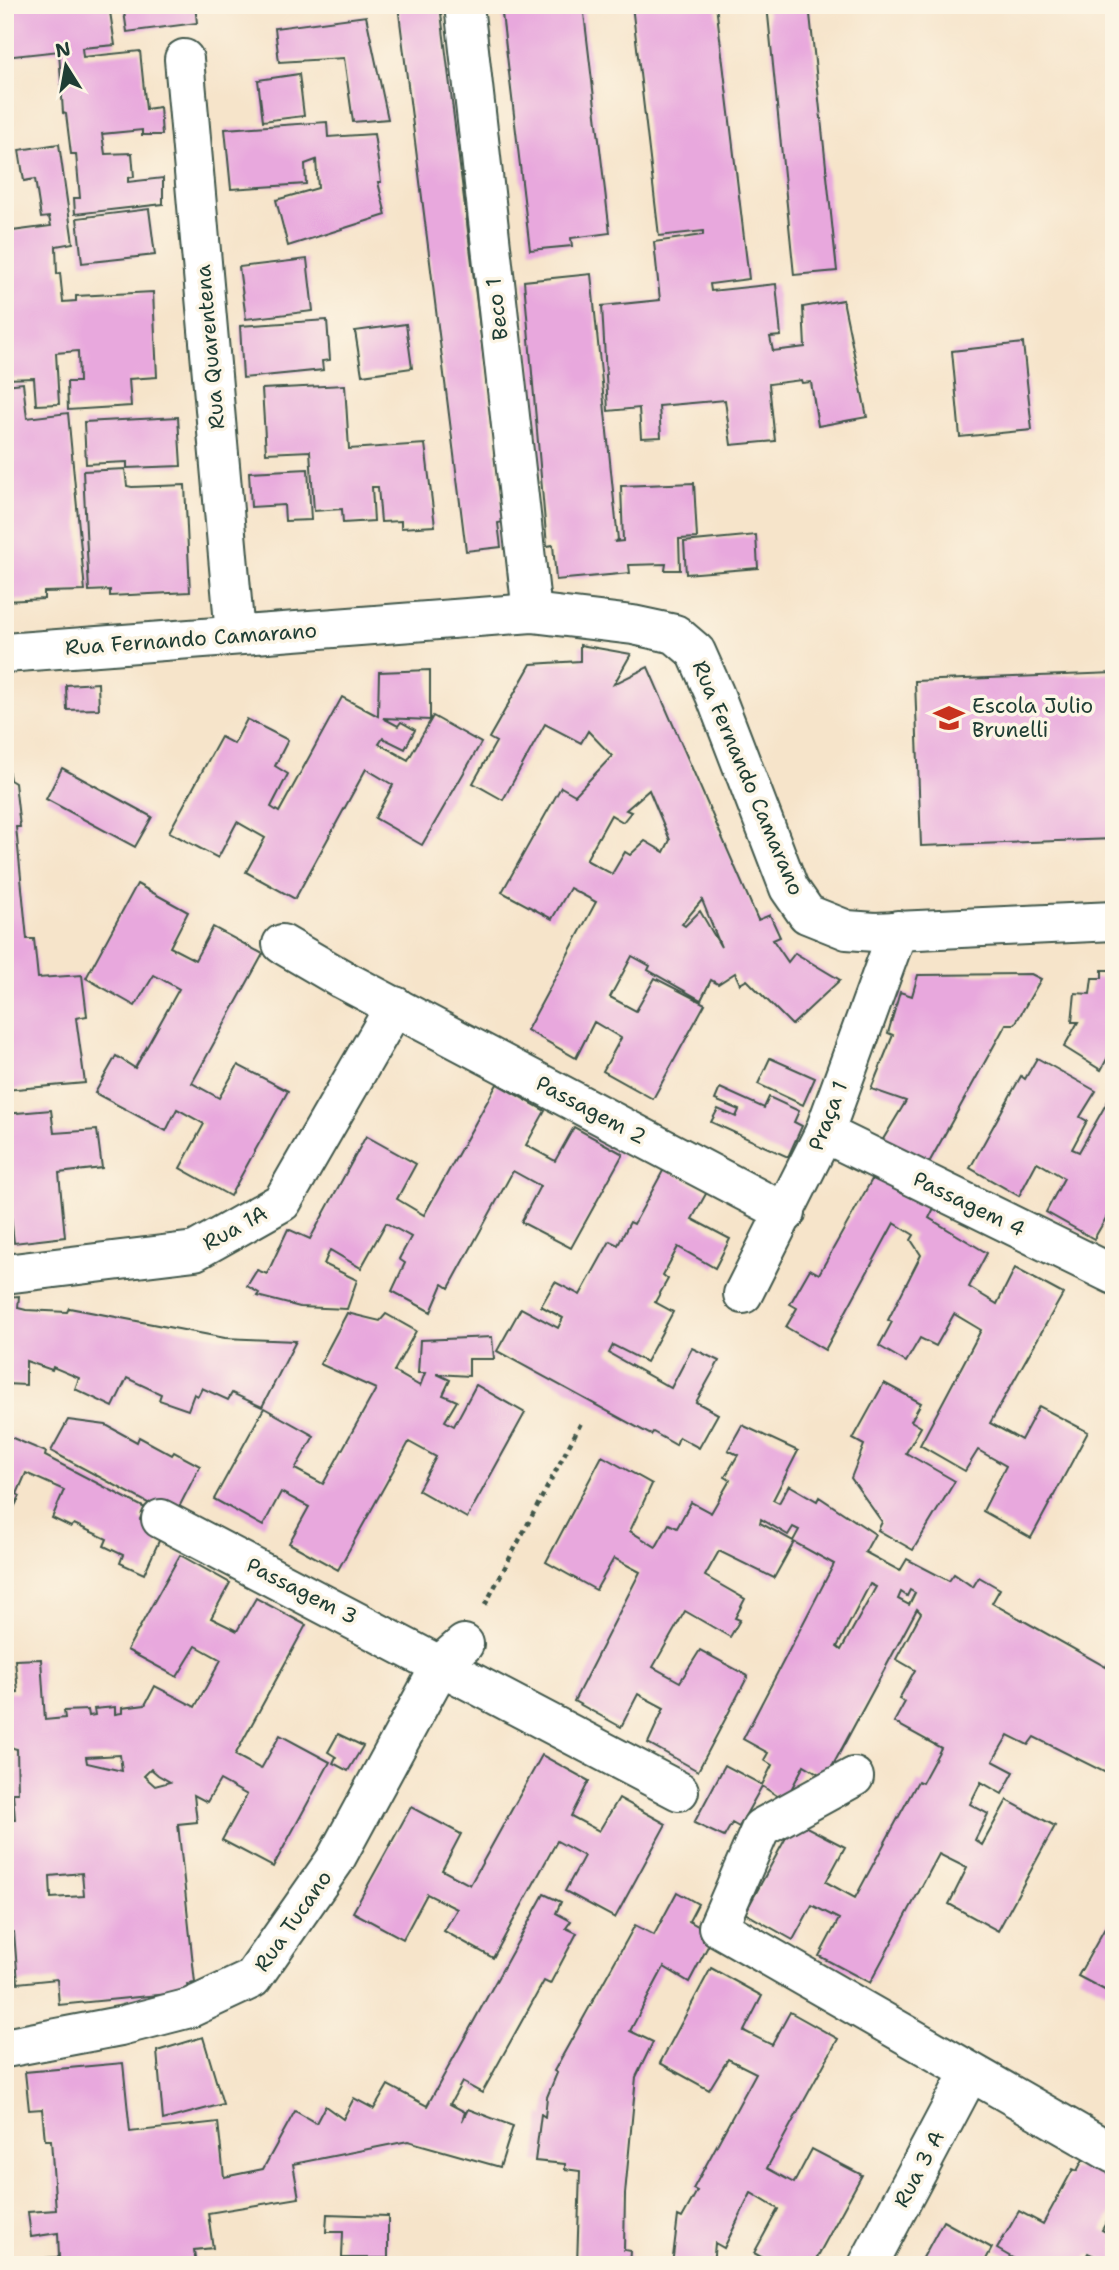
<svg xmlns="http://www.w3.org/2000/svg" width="1119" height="2270" font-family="'Shantell Sans',sans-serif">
<rect width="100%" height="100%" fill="#fcf5e5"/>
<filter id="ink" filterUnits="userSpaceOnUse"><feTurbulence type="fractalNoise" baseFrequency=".0143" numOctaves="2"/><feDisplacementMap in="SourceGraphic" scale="14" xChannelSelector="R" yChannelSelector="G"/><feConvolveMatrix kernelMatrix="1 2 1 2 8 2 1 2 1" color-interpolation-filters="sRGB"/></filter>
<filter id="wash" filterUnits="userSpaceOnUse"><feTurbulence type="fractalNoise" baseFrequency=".00686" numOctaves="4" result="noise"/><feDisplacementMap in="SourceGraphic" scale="28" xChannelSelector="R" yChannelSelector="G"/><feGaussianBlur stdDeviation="1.57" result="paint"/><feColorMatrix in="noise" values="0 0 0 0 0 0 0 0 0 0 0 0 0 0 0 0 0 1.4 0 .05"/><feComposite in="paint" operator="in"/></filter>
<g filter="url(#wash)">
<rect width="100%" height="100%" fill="#f6e4ca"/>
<g id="blocks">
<g fill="#e8a8dd" fill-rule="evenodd">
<polygon points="5,5 109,5 115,45 82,48 83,57 140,51 146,109 160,107 162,135 142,135 142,130 102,134 105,154 132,153 134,177 128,178 128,182 163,178 163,204 75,214 74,198 80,198 76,154 71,154 66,114 63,113 59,51 5,57"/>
<polygon points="123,5 195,5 197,23 127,32"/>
<polygon points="398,5 440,5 504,522 498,523 501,547 466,551"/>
<polygon points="501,5 583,5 610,233 571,238 572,246 530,250"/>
<polygon points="632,5 716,5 749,279 710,284 711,291 776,284 781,336 770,337 773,351 805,347 803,307 843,300 867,417 818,426 811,382 802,383 801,380 769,384 775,441 731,445 725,400 659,406 661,437 641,438 639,408 608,411 602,306 660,300 654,242 703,235 703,231 659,236"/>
<polygon points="767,5 809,5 837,271 794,275"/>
<polygon points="366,16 388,119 353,122 344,58 279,62 275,28"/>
<polygon points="299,74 304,116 263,121 258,80"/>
<polygon points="327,122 328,137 374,134 381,182 378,182 386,215 288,246 276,200 318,188 316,160 305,164 306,184 231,189 225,129"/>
<polygon points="59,144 73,243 56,246 57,274 60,273 63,302 76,301 76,296 153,292 157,377 129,379 131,406 68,410 67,382 79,382 78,351 56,353 59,404 36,405 34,378 5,379 5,232 51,226 49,217 41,218 35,179 24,181 19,150"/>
<polygon points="149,209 155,255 82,263 77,218"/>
<polygon points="307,259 313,311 246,319 239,267"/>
<polygon points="591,274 618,540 614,542 623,541 621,486 694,483 697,538 679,539 680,570 665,570 666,564 629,565 630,573 556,580 553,545 547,546 524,281"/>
<polygon points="327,320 330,360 322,361 323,370 243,378 240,326"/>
<polygon points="406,324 412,368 362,375 355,331"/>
<polygon points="1023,343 1032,430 960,437 952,351"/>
<polygon points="23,383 27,418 68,413 85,591 44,592 44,599 5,601 5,385"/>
<polygon points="345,385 349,449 425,444 435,526 401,528 401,521 381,522 378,487 372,487 374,521 343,523 342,509 314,511 310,451 266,453 262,389"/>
<polygon points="178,417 181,466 127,468 127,462 86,464 84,422"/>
<polygon points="125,469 127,486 132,487 185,485 190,592 110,596 110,590 89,591 83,471"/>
<polygon points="308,469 311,520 285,521 284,505 251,507 249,472"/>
<polygon points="756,535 758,568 686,574 684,542"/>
<path d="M580 645 631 654 614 684 648 667 758 920 770 915 780 937 773 940 788 962 795 953 840 980 792 1025 747 980 740 984 735 973 718 984 711 980 701 1000 648 970 650 966 632 956 610 997 636 1011 655 978 705 1004 653 1099 603 1071 621 1038 594 1022 576 1058 527 1030 596 902 570 888 552 919 502 892 561 787 575 795 612 756 588 731 581 743 545 724 503 800 473 783 496 742 489 738 531 664 580 661ZM649 790 670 840 664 852 645 841 630 855 625 852 612 874 586 860 611 815 623 822 631 812 626 810ZM702 900 721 947 700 911 685 926 682 924Z"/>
<polygon points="430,670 430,720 383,718 398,726 401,722 415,730 405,749 383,738 379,744 408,760 433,716 481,743 422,845 375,818 393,785 366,769 295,899 246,872 265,838 237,822 218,858 169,832 221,737 234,744 247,719 288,740 275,766 288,774 271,807 279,812 342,697 378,716 379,672"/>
<polygon points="1114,673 1114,839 921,846 915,681"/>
<polygon points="98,683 99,709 67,710 66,685"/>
<polygon points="5,751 10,780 15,783 20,827 16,827 27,939 34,939 38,978 82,975 87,1016 76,1018 85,1083 5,1090"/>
<polygon points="62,768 152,817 135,847 46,799"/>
<polygon points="137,884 188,912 170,947 195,960 213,927 263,954 192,1083 219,1098 238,1065 288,1091 230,1196 180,1168 204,1124 177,1109 166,1131 95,1093 116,1056 135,1068 179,989 154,975 135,1006 86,978"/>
<polygon points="1102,970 1114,970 1114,1046 1101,1070 1064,1047 1078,1022 1072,1022 1075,993 1090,994 1092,978 1102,978"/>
<polygon points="1031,974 1041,979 1015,1024 1006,1024 926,1168 882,1141 906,1101 871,1089 893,1035 888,1033 900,992 912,996 918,975"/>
<polygon points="770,1058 815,1078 803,1105 758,1084"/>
<polygon points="1037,1058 1096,1091 1080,1117 1087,1121 1072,1149 1079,1152 1114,1090 1114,1204 1094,1239 1046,1212 1064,1178 1037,1162 1019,1196 970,1168 1021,1076 1025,1079"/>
<polygon points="497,1084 545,1111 526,1145 555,1161 574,1127 623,1154 571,1248 521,1222 540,1186 513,1171 449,1288 443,1284 431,1312 392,1291 405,1263 399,1259 411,1237 386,1223 361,1268 330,1250 324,1264 357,1280 347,1309 300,1307 257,1296 259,1293 247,1286 257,1270 267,1274 288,1229 310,1239 366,1136 416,1164 397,1199 424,1215"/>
<polygon points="720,1088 764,1108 769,1097 799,1111 794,1122 802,1126 788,1157 711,1122 718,1109 736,1117 739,1110 715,1100"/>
<polygon points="51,1110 54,1133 97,1130 102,1168 59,1173 65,1237 14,1243 5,1161 5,1114"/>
<polygon points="880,1165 939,1198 929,1218 987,1253 969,1287 997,1304 1015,1268 1063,1294 990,1423 1021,1440 1039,1406 1088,1432 1031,1538 983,1511 1006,1466 978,1450 965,1471 920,1445 981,1330 954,1314 936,1346 920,1338 906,1362 879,1346 892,1322 888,1320 921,1255 911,1240 914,1235 894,1223 825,1350 786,1327 797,1308 790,1304 810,1269 819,1274"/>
<polygon points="664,1169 707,1192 692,1219 730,1239 715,1268 678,1247 663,1275 668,1279 655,1302 673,1312 646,1362 613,1345 609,1353 671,1388 692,1348 719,1361 696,1402 718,1414 699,1448 679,1437 676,1445 653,1432 651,1435 497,1351 521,1308 558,1328 563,1318 541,1306 555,1282 580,1295 610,1241 618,1245 630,1222 634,1224"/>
<polygon points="19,1296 18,1308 26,1310 67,1312 69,1308 225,1338 296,1341 262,1407 232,1393 228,1400 202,1388 198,1396 194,1394 188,1410 159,1400 161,1394 127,1378 113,1407 75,1389 79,1378 53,1367 52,1370 26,1361 26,1385 5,1384 5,1297"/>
<polygon points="347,1313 380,1321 386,1314 416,1331 394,1371 420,1386 425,1373 418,1373 420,1340 492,1337 494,1359 469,1359 469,1376 437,1374 450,1380 443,1395 457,1401 445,1421 454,1426 476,1385 525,1413 467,1518 418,1490 436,1457 409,1442 338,1570 289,1543 309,1507 281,1492 263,1526 214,1499 264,1408 314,1436 295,1469 323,1484 376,1389 320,1364"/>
<polygon points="884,1383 921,1403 911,1421 921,1427 906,1453 955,1481 913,1550 878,1530 882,1522 851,1478 864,1445 853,1439"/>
<polygon points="68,1420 106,1425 137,1442 139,1437 172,1455 174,1452 200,1466 174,1517 51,1451"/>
<path d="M742 1425 798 1451 773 1500 779 1503 789 1485 817 1501 819 1497 875 1534 865 1552 900 1571 907 1559 949 1581 954 1574 973 1587 979 1577 1000 1589 992 1603 1106 1667 1108 1663 1114 1667V1777L1034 1737 1028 1745 1008 1735 993 1761 1014 1772 1002 1794 981 1782 970 1804 988 1814 975 1840 982 1845 1007 1800 1055 1826 998 1931 949 1904 967 1868 939 1854 870 1983 819 1956 839 1919 812 1905 793 1940 745 1913 795 1821 845 1847 826 1882 855 1898 918 1781 922 1783 941 1748 894 1722 905 1702 899 1699 915 1670 896 1659 921 1613 917 1609 826 1778 804 1765 785 1801 762 1786 739 1827 732 1823 724 1837 694 1823 725 1765 762 1785 772 1765 764 1760 768 1753 743 1739 834 1564 794 1542 774 1578 719 1551 705 1576 745 1599 735 1618 740 1620 730 1637 685 1611 653 1667 680 1682 700 1650 748 1676 698 1771 648 1743 664 1708 638 1694 621 1727 574 1701 640 1572 614 1558 596 1590 546 1562 602 1456 652 1484 630 1531 656 1547 669 1524 677 1528 691 1502 711 1513 730 1480 725 1477 738 1455 728 1450ZM761 1519 788 1535 793 1527 799 1530 793 1541 760 1523ZM870 1584 876 1587 841 1650 837 1647ZM910 1590 915 1593 909 1605 898 1599 901 1592 907 1596Z"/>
<polygon points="8,1436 46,1452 45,1456 145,1508 140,1519 164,1530 144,1574 120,1563 123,1555 104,1546 107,1539 74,1524 71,1527 52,1518 64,1490 26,1473 17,1494 20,1496 8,1519 5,1518"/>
<path d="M180 1555 230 1583 211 1618 237 1631 256 1598 306 1625 235 1755 261 1769 280 1735 330 1762 273 1867 222 1840 247 1795 220 1780 207 1802 194 1795 197 1822 178 1824 195 1983 187 1984 188 1992 59 2005 57 1979 18 1983 14 1932 5 1933V1879H11L10 1820H15L13 1793H18L17 1749 5 1746V1693L18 1692 15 1660 41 1659 45 1720 65 1718 64 1711 88 1710 89 1716 95 1715 94 1709 115 1707V1714L122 1713V1708L145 1705 155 1686 195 1707 221 1660 196 1646 177 1677 127 1650ZM120 1755 122 1771 87 1763 86 1757ZM151 1769 158 1775 170 1782 155 1786 144 1776ZM82 1873 84 1896 51 1898 50 1876Z"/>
<polygon points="338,1734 363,1746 348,1771 333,1763 336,1757 328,1752"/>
<polygon points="542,1755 589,1781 571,1816 599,1831 619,1798 666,1824 615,1918 565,1891 584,1856 557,1841 493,1958 444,1931 457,1909 427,1894 403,1939 353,1912 411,1807 461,1834 442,1870 470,1885"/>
<polygon points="677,1892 698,1904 689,1921 714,1935 689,1982 664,1967 630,2031 653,2042 636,2077 625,2194 624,2250 630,2251 629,2265 577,2265 580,2171 565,2169 565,2164 535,2161 541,2114 545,2117 547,2097 557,2073 554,2071 635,1925 654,1935"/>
<polygon points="544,1894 561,1902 556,1913 571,1921 566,1928 577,1933 550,1984 544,1981 482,2093 462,2082 450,2104 465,2112 462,2121 468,2109 513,2126 500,2167 408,2141 293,2164 299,2198 208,2213 213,2248 194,2250 196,2265 32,2265 31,2259 59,2257 58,2233 31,2237 28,2212 56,2210 51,2140 45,2140 42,2109 29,2110 25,2072 123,2063 130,2132 218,2122 224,2177 263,2169 295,2111 316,2123 325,2106 343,2119 354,2098 374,2109 388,2085 427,2106"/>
<polygon points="1114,1912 1114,1995 1078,1976"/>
<polygon points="711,1968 762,1996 744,2031 772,2045 790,2012 838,2039 767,2168 794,2183 812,2149 862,2175 813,2265 776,2265 754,2253 778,2209 751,2193 724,2248 715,2243 713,2265 672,2265 678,2216 682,2218 697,2191 693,2189 756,2073 728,2059 709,2090 660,2063"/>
<polygon points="203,2037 223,2104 163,2120 157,2051"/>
<polygon points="1087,2152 1114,2165 1114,2208 1102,2230 1114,2236 1114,2265 1088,2253 1082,2265 1014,2265 1016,2260 997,2249 1019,2211 1043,2224 1073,2169 1077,2171"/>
<polygon points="327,2214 388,2216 388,2258 342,2258 343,2232 326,2232"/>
<polygon points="943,2221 992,2248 983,2265 919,2265"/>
</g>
</g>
</g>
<g filter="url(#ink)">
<use href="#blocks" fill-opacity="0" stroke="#3f564a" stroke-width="2"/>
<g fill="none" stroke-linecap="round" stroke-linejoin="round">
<g stroke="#3f564a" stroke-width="42">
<g id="minor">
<polyline points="464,5 532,613"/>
<polyline points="184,59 235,635"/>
<polyline points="5,653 532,613 633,625 675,634 696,652 715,695 789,888 807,914 847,930 875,932 1114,921"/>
<polyline points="282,944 342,979 786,1213"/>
<polyline points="824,1133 1114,1275"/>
<polyline points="5,1274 195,1251 282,1202 395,1006"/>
<polyline points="743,1294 824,1133 898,930"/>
<polyline points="161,1519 679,1791"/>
<polyline points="854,1777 761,1828 718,1927 1114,2154"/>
<polyline points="5,2048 120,2026 190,2008 252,1979 335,1860 442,1663 464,1644"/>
<polyline points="868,2265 969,2074"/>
</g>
</g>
<polyline stroke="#3f564a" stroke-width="4.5" stroke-dasharray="5 5" stroke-linecap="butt" points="485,1605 581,1423"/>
<use href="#minor" stroke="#fff" stroke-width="38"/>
</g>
</g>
<defs>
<g id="school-bare" transform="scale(2.415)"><path d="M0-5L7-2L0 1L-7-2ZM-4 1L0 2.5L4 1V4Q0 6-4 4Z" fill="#c8321e" stroke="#fcf5e5" stroke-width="2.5" paint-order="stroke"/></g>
</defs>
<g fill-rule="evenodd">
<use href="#school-bare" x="949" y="718"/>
</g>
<g text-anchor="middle" stroke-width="7" stroke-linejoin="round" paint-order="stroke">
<g font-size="21" fill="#1f3d34" stroke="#fcf5e5">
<text transform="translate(497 309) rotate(-97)" y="7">Beco 1</text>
<text transform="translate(210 347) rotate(-95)" y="7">Rua Quarentena</text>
<text transform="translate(191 639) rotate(-4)" y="7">Rua Fernando Camarano</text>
<text transform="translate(748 778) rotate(67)" y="7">Rua Fernando Camarano</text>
<text transform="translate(591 1110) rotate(28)" y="7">Passagem 2</text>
<text transform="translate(828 1116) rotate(-69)" y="7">Praça 1</text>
<text transform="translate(969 1204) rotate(26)" y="7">Passagem 4</text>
<text transform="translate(235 1228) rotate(-29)" y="7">Rua 1A</text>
<text transform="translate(302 1591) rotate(27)" y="7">Passagem 3</text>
<text transform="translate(293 1921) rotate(-55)" y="7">Rua Tucano</text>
<text transform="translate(919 2169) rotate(-62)" y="7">Rua 3 A</text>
</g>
<g font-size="21" fill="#1f3d34" stroke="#fcf5e5" text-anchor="start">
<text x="972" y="713">Escola Julio<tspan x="972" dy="24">Brunelli</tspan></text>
</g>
</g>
<rect width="1119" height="2270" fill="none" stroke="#fcf5e5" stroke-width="28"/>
<g transform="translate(66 66) rotate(349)" stroke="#fcf5e5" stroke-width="5" paint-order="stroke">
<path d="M0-5L12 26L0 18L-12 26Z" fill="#1f3d34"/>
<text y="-10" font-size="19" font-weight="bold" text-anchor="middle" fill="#1f3d34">N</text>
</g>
</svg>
